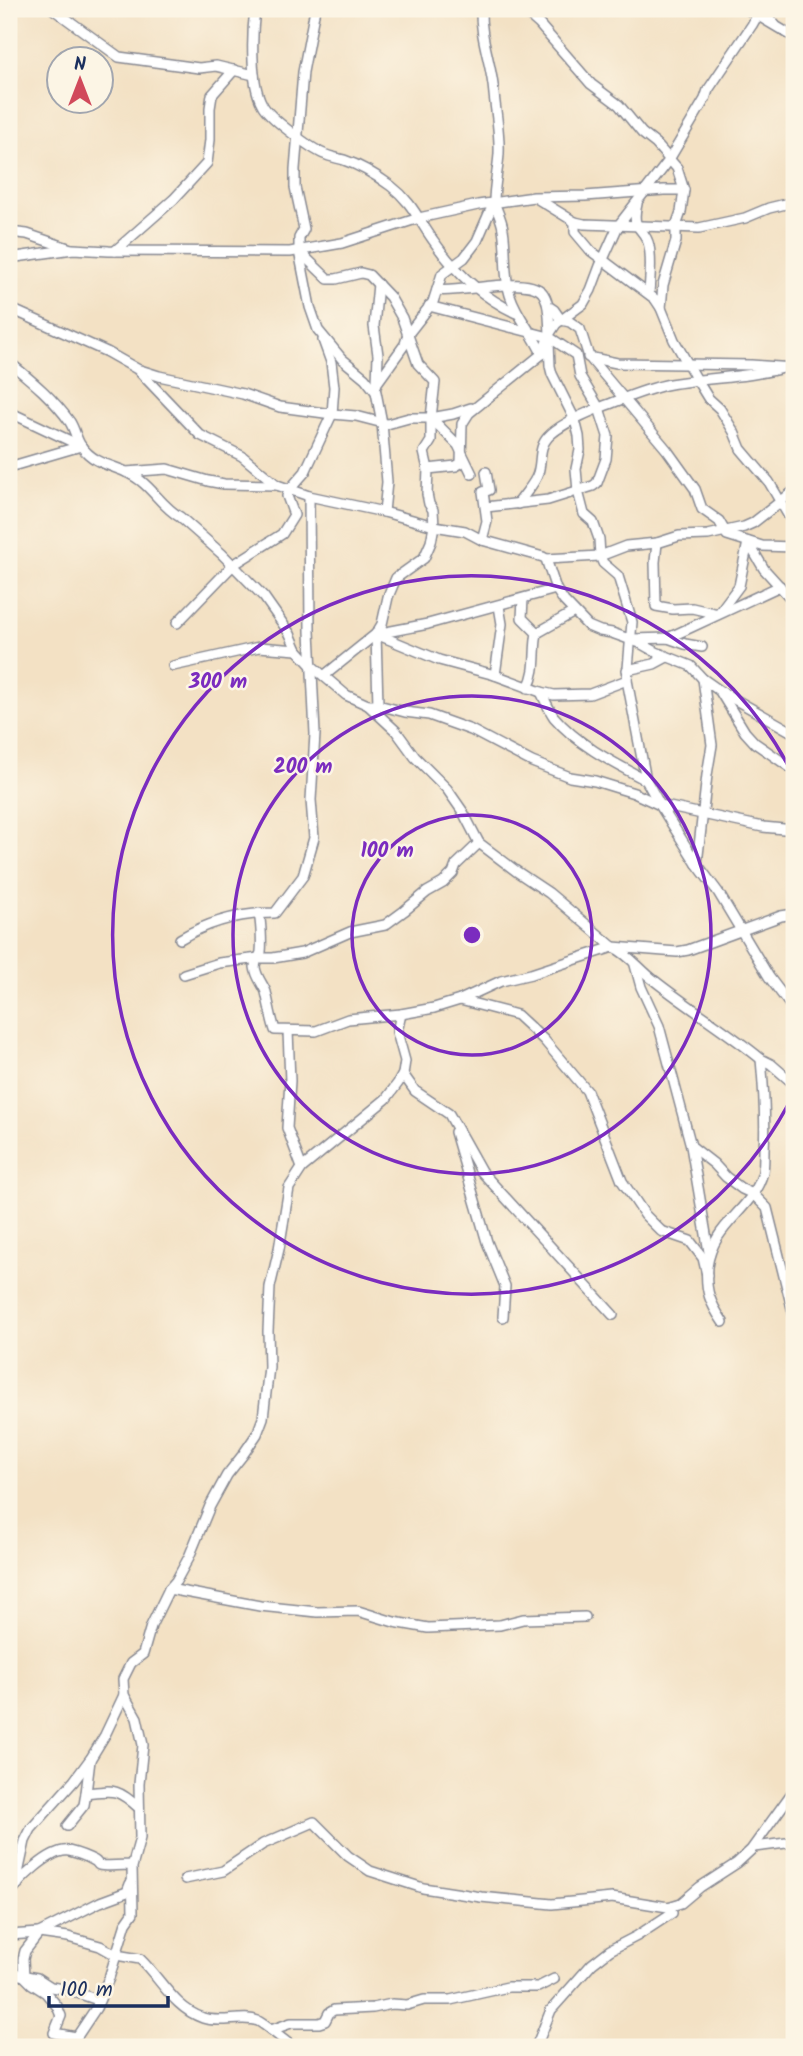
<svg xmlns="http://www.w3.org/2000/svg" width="803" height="2056" font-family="Kalam,sans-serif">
<rect width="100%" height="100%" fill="#fcf5e5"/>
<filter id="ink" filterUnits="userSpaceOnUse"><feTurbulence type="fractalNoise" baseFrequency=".0143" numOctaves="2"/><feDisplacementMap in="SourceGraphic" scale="14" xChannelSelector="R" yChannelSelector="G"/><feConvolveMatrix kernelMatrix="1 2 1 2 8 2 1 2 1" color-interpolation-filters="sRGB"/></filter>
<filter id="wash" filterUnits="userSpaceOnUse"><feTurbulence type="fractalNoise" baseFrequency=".00686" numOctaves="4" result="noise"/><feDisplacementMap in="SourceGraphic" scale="28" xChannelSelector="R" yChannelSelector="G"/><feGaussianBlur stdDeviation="1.57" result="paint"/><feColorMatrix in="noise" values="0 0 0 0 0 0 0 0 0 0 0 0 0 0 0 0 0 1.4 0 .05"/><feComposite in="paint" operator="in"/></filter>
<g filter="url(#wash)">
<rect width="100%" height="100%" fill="#f3e1c4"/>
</g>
<g filter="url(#ink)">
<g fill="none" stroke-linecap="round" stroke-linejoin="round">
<g stroke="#878891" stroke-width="12">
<g id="minor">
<polyline points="53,9 119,57 199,68 216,66 254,75"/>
<path d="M255 9C252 32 250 83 262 104 268 117 310 148 324 154 330 157 338 158 344 160 362 166 376 175 391 186 412 202 418 219 433 240 454 271 482 297 516 313"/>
<polyline points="315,9 303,72 295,169 295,187 304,229 299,238 299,251 310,307 318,330 342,359 365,378 376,392 382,423 387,482 384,512"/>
<path d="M481 9C480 40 492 64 494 94 496 114 500 134 499 154 498 170 494 185 494 202"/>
<polyline points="513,9 531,17 539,24 591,84 619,105 642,133 656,144 677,168 684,190"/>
<polyline points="747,9 794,37"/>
<polyline points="536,198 575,222 584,224 699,228 745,218 769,208 794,202"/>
<path d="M637 204C630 232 645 226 649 246 652 261 650 278 649 293"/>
<polyline points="575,222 575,232 591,251 655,299 661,308 674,340 697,380 708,398 720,409 734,432 741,449 769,482 794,525"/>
<polyline points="9,232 27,234 71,249"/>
<polyline points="115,251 174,199 207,163 210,140 210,108 212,95 234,70"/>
<polyline points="300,252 328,279 336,279 361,273 369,275 390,297 402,318 418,364 435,382 431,418 458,445 472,474"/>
<polyline points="9,258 73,249 109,251 290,252 342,243 419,218 478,205 534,197 585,196 664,190 684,190 681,212 676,226 676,241 663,285 661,308"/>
<path d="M437 290C460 294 532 273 544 295 550 305 549 320 550 333"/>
<polyline points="429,306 549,337 576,355 580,376 599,408 608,436 606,459 597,483 593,486 548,500 486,507"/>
<polyline points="548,306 554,310 561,320 570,322 580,329 589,357 667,450 695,489 702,509 719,521 727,535 762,546 794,547"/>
<polyline points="9,308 107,352 137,369 200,435 242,456 277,485"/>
<polyline points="549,342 550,366 552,374 575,420 579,436 580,450 576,469 578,491 584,514 593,522 599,539 600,556 603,563 618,576 632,622 627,680 646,780 660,805 763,827 794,830"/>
<polyline points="588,357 617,363 751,365 794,368"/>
<path d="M9 362C32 381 52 397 70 422 75 430 76 439 81 446 98 469 121 464 141 481 155 492 164 508 180 517L222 554 264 597 290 634 297 650 312 666 346 695 368 705H378L405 712 429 715 471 730 532 762 570 777 595 781 634 793 660 805 697 864 718 892 769 977 794 1010"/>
<polyline points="140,370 159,376 243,394 280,407 332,414 356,416 387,424 409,418 431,418"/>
<polyline points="377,382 378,355 374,326 378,284"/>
<path d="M375 390 377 383 405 344 408 334 433 302 442 274 464 258 477 241 494 202C497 211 502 220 503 229 507 251 503 273 510 295 517 317 533 333 542 354"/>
<polyline points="9,412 81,446"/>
<polyline points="9,467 81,446"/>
<polyline points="428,469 424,452 431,441 431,418 453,414 471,408"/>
<polyline points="126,472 167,469 208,481 224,484 277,485 309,496 384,512 434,526 465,531 482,540 543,557 546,559 556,589 564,601 588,626 600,631 612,633 640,643 656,652 691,666 703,679 720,691 794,733"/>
<path d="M518 504C524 494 535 484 538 473 542 460 538 448 548 437 558 426 584 414 599 408 623 399 645 389 670 384 709 377 748 378 787 367"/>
<polyline points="482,540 487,521 483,492 489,490 486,472"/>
<polyline points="748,542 764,569 794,602"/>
<polyline points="657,543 655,562 656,606 673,609 692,608 718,614 739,586 748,542"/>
<polyline points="546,559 600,556 626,546 657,543 679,536 708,535 744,527 753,523 794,491"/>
<path d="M523 599 522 618 537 633C533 653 538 669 528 688"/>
<polyline points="177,623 233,565 282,534 294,515 287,496 290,489 305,472 332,414 334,387 331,362 323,340"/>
<polyline points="537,633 574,612"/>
<polyline points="376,634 439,660 495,675 541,692 554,695 590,694 627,680"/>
<polyline points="668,638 780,586"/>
<polyline points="633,639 668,638 685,644 702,647"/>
<polyline points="173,666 259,647 297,650"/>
<polyline points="627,670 654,664 667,657"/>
<polyline points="325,675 376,634 382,624 388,597 396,578 424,558 431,542 434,526 433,510 429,504 427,494 428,469 456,466 461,463 462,424 469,413 542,354 550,333 556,324 583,304 591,290 600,266 618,226 667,163 705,99 708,90 752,25 761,9 775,25"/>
<polyline points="495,675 502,624 499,606"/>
<path d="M541 692C545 700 549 710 554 717 578 745 614 763 646 780"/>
<polyline points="721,693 745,732 755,743 794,770"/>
<path d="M368 705 396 731 415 757 447 789 463 812 479 843 516 871 549 893 613 947C629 954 640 970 655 981 689 1008 727 1031 761 1059L771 1064 794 1084"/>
<polyline points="378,705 376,634 428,624 556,589"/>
<polyline points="697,864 707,775 712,745 703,679"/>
<path d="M259 913C261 923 262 942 261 952 260 958 255 960 255 967 256 977 263 984 266 992 269 1005 271 1018 275 1030L316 1031 348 1019 401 1014 434 1008 460 1000 501 981 531 974 613 947 677 952 688 950 781 916 794 914"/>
<path d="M180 939C210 921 240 913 275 913L303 876 314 838 311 800 315 734 310 631 309 496"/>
<polyline points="635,965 641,987 659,1026 691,1146 714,1164 726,1177 742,1189 753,1194 767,1208 794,1316"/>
<polyline points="184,974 219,963 259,958 273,958 302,953 350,932 385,925 404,911 427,892 443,883 453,873 456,865 479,843"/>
<polyline points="460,1000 517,1015 544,1040 587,1091 622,1181 645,1215 661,1231 690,1241 703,1258 707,1275"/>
<polyline points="288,1031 290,1081 287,1128 302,1168"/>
<polyline points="403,1074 415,1091 449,1114 481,1171 613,1315"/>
<polyline points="455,1132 487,1242 505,1286 503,1317"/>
<polyline points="691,1146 709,1252"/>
<path d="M723 1322C710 1303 705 1291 707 1267 713 1222 753 1211 763 1172 764 1165 764 1157 764 1150 766 1118 764 1091 761 1059"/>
<polyline points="169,1589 260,1606 317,1612 358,1611 394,1622 428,1628 500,1625 523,1619 585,1617"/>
<path d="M90 1760 86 1793C114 1790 117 1788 139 1808"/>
<polyline points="67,1826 84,1805 86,1793"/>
<polyline points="754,1847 794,1842"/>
<polyline points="185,1879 223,1871 263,1844 314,1822 348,1856 370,1871 423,1888 481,1897 552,1904 612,1898 668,1907 681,1903 700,1887 737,1863 751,1850 794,1790"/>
<polyline points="18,1884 19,1869 25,1841 31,1829 74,1781 91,1758 105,1735 124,1695"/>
<path d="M9 1896C17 1881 51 1848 69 1851 77 1853 88 1857 95 1861 97 1862 97 1864 99 1865 106 1867 125 1865 132 1865"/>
<path d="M9 1935 39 1933 68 1937 100 1946 116 1955 140 1959C161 1979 174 2008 203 2018 221 2024 243 2015 258 2021 262 2023 267 2027 271 2030L291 2023H319L325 2021 329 2013 334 2010 373 2008 392 2004 407 2005 424 2000H450L508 1987H538L554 1979"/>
<polyline points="9,1973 37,1978 51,1987 69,1990 98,2000"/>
<polyline points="271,2030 293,2047"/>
<polyline points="76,2037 54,2033 61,2016 57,2006 46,1993 32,1984 24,1976 23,1959 25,1951 39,1933 100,1902 127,1892 130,1884"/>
<polyline points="70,2047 96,2008 109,1978 126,1923 133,1913 132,1867 140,1838 139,1784 143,1745 137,1718 124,1695 123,1679 131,1663 143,1654 151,1626 169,1589 176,1581 189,1557 210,1506 227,1475 242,1456 257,1434 263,1418 269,1367 268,1331 270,1287 279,1249 289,1188 302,1168 386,1099 398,1083 403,1074 405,1061 397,1032 401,1014"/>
<polyline points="536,2047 551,2010 592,1964 610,1950 637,1936 672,1913 670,1907"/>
</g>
</g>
<use href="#minor" stroke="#fff" stroke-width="9"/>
</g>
</g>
<g fill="none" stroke="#7b2cbf" stroke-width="3.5">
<circle cx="472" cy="935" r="120"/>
<circle cx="472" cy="935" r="239"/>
<path d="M793 1095A359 359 0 1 1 793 775"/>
</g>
<circle cx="472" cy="935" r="10" fill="#7b2cbf" stroke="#fcf5e5" stroke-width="3.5"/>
<g font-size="21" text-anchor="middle" font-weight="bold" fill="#7b2cbf" stroke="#fcf5e5" stroke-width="5" stroke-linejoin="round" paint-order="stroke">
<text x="218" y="688">300 m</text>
<text x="303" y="773">200 m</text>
<text x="387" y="857">100 m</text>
</g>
<rect width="803" height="2056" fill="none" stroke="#fcf5e5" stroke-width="35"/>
<g transform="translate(80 80)"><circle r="33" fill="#fcf5e5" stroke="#a2a6af" stroke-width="2"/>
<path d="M0-5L12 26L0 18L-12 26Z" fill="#d1495b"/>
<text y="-10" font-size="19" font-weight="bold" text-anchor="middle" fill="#1b2f5e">N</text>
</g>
<path d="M49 1996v10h119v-10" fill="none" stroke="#1b2f5e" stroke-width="3.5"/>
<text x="60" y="1996" font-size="21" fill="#1b2f5e" stroke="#fcf5e5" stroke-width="5" paint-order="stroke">100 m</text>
</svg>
